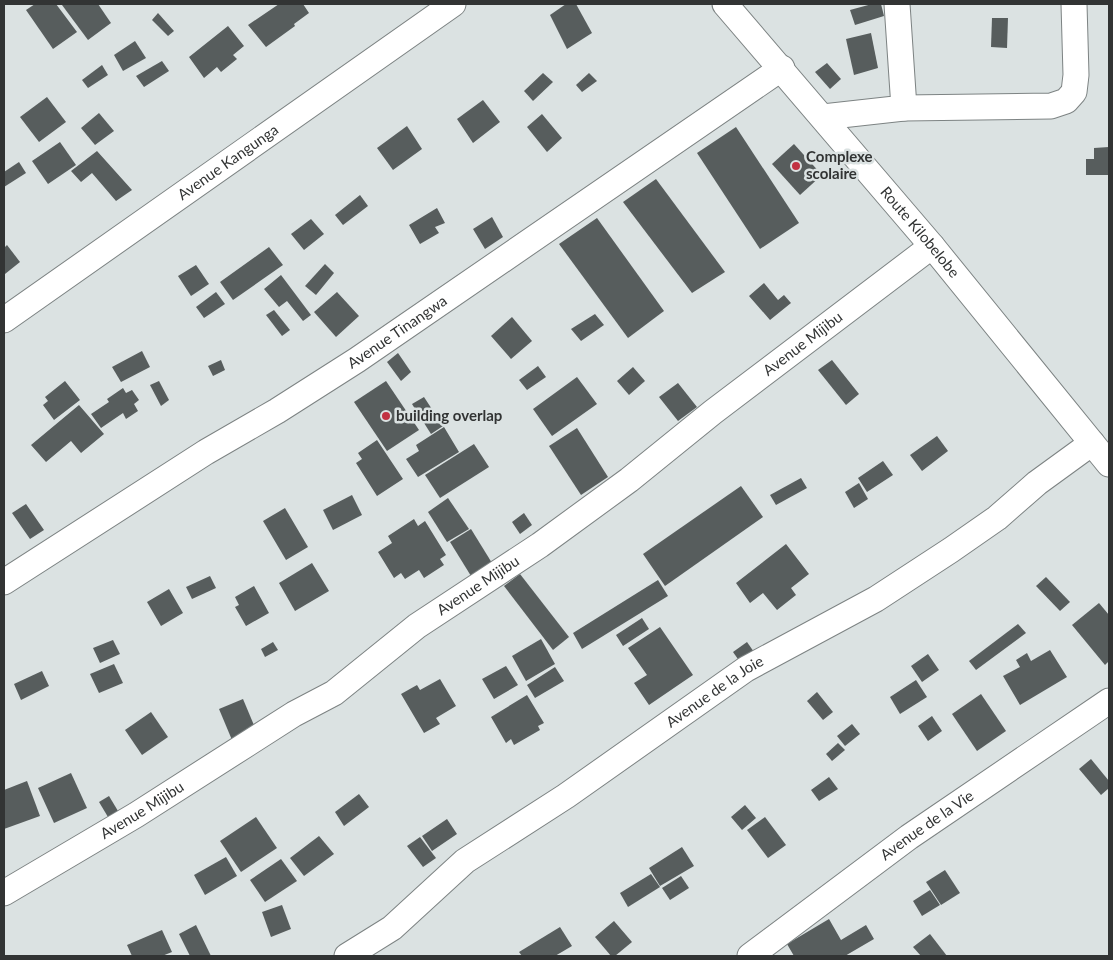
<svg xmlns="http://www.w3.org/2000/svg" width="1113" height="960" font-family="Lato,sans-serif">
<rect width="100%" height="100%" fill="#dbe2e2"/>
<g fill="#575d5d">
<polygon points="35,4 56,4 77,32 53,49 26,10"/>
<polygon points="63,4 98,4 111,23 88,40 62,5"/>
<polygon points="279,4 303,4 309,13 294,24 295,26 266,47 248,25"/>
<polygon points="566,4 576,4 592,33 567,49 550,15"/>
<polygon points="872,4 881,4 884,16 855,25 850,10"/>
<polygon points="158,13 174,31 168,36 152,20"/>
<polygon points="992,18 1008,18 1007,48 991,47"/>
<polygon points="228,26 244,46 233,55 237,59 221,72 217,67 204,78 189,57"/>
<polygon points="871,33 878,68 854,75 846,39"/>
<polygon points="135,41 146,58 123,71 114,55"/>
<polygon points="162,61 169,71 144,87 136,76"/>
<polygon points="827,63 841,79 830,89 815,72"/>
<polygon points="102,65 108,75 88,88 82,80"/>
<polygon points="543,73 553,82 533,101 524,91"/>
<polygon points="589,73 597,81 582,92 576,85"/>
<polygon points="47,97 66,122 39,142 20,117"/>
<polygon points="483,100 500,122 473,143 457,119"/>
<polygon points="99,113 114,131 95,145 81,128"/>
<polygon points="542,114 562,138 547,152 527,127"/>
<polygon points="407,126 422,149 393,170 377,148"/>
<polygon points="736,127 799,223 760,249 697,153"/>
<polygon points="60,142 76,165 48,184 32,161"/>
<polygon points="794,144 822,175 800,195 772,164"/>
<polygon points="1109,147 1109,175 1086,175 1086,159 1094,159 1094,148"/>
<polygon points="97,151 132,190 116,201 92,173 81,182 71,171"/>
<polygon points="19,162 26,173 4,187 4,172"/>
<polygon points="656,179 725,272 692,293 623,202"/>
<polygon points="360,195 368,206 343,225 335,215"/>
<polygon points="437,208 445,223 435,227 439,233 420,244 409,225"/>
<polygon points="492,217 503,237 485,249 473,229"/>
<polygon points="597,218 664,311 628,338 559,244"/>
<polygon points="311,219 324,234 304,250 291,234"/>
<polygon points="7,245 20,262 5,274 4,248"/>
<polygon points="269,247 283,265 233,300 220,282"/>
<polygon points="325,264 334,273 316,295 305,286"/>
<polygon points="196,265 209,284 191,296 178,276"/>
<polygon points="281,275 311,315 303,321 287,301 279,307 264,289"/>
<polygon points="764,283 778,300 784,295 791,303 770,320 749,296"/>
<polygon points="216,292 225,304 204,318 196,307"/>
<polygon points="337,292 359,316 336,337 314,312"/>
<polygon points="274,310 290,330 282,336 266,315"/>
<polygon points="595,314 604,325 581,341 571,329"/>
<polygon points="512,317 532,341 511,359 491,336"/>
<polygon points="142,351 150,367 121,382 112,367"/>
<polygon points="398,353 411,372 401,381 387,362"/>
<polygon points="221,360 225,370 213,376 208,366"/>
<polygon points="832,360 859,394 846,405 818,370"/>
<polygon points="538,366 546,377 527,390 519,380"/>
<polygon points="633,367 645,381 629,395 617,381"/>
<polygon points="577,377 597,404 552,436 533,409"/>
<polygon points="65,381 80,400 54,420 43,405 48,401 45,397"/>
<polygon points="159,381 169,400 161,406 150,385"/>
<polygon points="386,381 419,430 387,451 354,402"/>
<polygon points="678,383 697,407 678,421 659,397"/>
<polygon points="123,388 126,393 132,390 139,400 134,404 138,411 126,419 123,413 101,428 91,414 109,402 107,399"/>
<polygon points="424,397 443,426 431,434 412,404"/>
<polygon points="79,405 104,434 81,453 71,441 46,462 31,445"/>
<polygon points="444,427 459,452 418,477 406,459 419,451 416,445"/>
<polygon points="577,428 608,477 581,495 549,446"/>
<polygon points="937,436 948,451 922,471 910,455"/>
<polygon points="377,440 403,479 377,496 356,463 362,459 358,453"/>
<polygon points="474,444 489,467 440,498 425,475"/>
<polygon points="883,461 893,475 867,492 858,478"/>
<polygon points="801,478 807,488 776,505 770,495"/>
<polygon points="859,483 868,499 854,508 845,492"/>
<polygon points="741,486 763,517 665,586 643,554"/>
<polygon points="352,495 362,515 333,530 323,510"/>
<polygon points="448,498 469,529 447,542 428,512"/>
<polygon points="26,504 44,530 30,539 12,513"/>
<polygon points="285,508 308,547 286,560 263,521"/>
<polygon points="524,513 532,525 520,534 512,522"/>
<polygon points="414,519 418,526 425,521 446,555 440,559 444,565 424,578 419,570 405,579 401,573 394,578 378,552 392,543 388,536"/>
<polygon points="471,529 492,563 471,576 450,542"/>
<polygon points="786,544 809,574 791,588 796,595 777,610 763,593 750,603 736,583"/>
<polygon points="312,563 329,591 295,611 279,583"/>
<polygon points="520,574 569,637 553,650 504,586"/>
<polygon points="210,576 216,588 192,599 186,587"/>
<polygon points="1046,577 1070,602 1060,611 1036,586"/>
<polygon points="658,580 668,596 582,649 573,633"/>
<polygon points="254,586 269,613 246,626 235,607 239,605 235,597"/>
<polygon points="169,589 183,613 161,626 147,602"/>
<polygon points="1099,603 1109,615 1109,661 1105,665 1072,625"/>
<polygon points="642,618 649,629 623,646 616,635"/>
<polygon points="1018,624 1026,633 976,670 969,661"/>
<polygon points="660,627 693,675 649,705 634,683 647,675 628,648"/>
<polygon points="541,639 555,664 526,681 512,656"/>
<polygon points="113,640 120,654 100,663 93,648"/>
<polygon points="273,642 278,650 265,657 261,649"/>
<polygon points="747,642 754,652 740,662 733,652"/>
<polygon points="1050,650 1067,677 1020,705 1003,676 1020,667 1016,660 1027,653 1031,661"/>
<polygon points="928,654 939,670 922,682 911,666"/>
<polygon points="114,664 123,683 99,693 90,674"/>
<polygon points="506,666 518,685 494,699 482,679"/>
<polygon points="555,667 564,681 535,698 527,685"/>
<polygon points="42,671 49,686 21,700 14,684"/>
<polygon points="440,679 456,706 436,718 440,724 424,733 401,694 417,685 420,690"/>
<polygon points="916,680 927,697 900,714 890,697"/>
<polygon points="817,692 833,712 823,720 807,701"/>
<polygon points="981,694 1006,731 977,751 952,714"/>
<polygon points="527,695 544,723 538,726 540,730 514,745 511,739 506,743 491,717"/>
<polygon points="243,699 256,730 232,740 219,709"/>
<polygon points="151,712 168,737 142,755 125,730"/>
<polygon points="932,716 942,731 928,741 918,726"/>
<polygon points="852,724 860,734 845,746 837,736"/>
<polygon points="838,743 845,750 832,761 826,754"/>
<polygon points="1091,759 1109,781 1109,788 1101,795 1079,769"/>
<polygon points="71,773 87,808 54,823 38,788"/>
<polygon points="829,777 838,789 819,801 811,790"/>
<polygon points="27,781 40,816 4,829 4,790"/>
<polygon points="359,794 369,807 344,826 335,812"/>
<polygon points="109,796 118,811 108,817 99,802"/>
<polygon points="745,805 756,818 742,830 731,817"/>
<polygon points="256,817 277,848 241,872 220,841"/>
<polygon points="765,817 786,845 768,858 747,830"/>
<polygon points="447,819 457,834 432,851 422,836"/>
<polygon points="319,836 334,854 304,876 290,858"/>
<polygon points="420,837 436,858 423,867 407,846"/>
<polygon points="682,847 694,866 660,886 649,868"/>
<polygon points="226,857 237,876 205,895 194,875"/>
<polygon points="281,859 297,881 265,902 250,880"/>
<polygon points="945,870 960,893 941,905 926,882"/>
<polygon points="651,874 660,887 628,907 620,893"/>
<polygon points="681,876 689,888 670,900 662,888"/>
<polygon points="930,890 940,905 922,916 913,901"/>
<polygon points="282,905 291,929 271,937 262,912"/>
<polygon points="829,919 841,940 866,925 874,939 850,953 846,946 850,953 845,956 794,956 787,944"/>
<polygon points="614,921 632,942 615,956 611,956 595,937"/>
<polygon points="196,925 211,956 190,956 179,934"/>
<polygon points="560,927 572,946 555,956 522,956 519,952"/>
<polygon points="162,930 172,952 162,956 132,956 127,945"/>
<polygon points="930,934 947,956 921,956 913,947"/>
</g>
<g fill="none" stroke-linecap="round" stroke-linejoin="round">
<g stroke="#7d8383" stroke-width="27">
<g id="minor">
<path id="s1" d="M725 4 932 246 1109 464"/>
<polyline points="904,108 1051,106 1066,101 1074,92 1076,75 1074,4"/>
<polyline points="823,117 904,108 897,4"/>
<path id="s2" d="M4 320 453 4"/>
<path id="s3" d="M4 582 206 452 277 411 357 360 782 68"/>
<path id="s4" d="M4 893 136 815 294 714 334 693 417 626 540 545 629 480 713 412 932 246"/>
<path id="s5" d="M347 956 392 928 465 861 566 796 746 669 876 599 951 550 997 518 1037 483 1092 443"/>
<path id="s6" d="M750 956 909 837 1109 701"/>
</g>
</g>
<use href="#minor" stroke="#fff" stroke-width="25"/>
</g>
<g fill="#c23242" stroke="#dbe2e2" stroke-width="2">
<circle cx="796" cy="166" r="5"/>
<circle cx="386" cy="416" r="5"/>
</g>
<g text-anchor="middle" stroke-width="5" stroke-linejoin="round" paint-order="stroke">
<g font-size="15" font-weight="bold" fill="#323434" stroke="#dbe2e2" text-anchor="start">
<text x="806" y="162">Complexe<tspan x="806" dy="17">scolaire</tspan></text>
<text x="396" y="421">building overlap</text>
</g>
<g font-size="15" fill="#323434" stroke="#dbe2e2">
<text dy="5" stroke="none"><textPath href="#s2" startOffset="274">Avenue Kangunga</textPath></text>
<text dy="5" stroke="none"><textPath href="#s1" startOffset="300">Route Kilobelobe</textPath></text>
<text dy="5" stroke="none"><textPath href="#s3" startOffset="466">Avenue Tinangwa</textPath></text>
<text dy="5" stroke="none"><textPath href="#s4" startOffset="971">Avenue Mijibu</textPath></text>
<text dy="5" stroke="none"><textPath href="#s4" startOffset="566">Avenue Mijibu</textPath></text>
<text dy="5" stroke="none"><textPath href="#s5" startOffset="454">Avenue de la Joie</textPath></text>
<text dy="5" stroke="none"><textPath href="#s4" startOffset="161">Avenue Mijibu</textPath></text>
<text dy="5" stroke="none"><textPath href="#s6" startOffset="220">Avenue de la Vie</textPath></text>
</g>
</g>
<rect width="1113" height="960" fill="none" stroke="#323434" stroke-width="10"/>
</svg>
